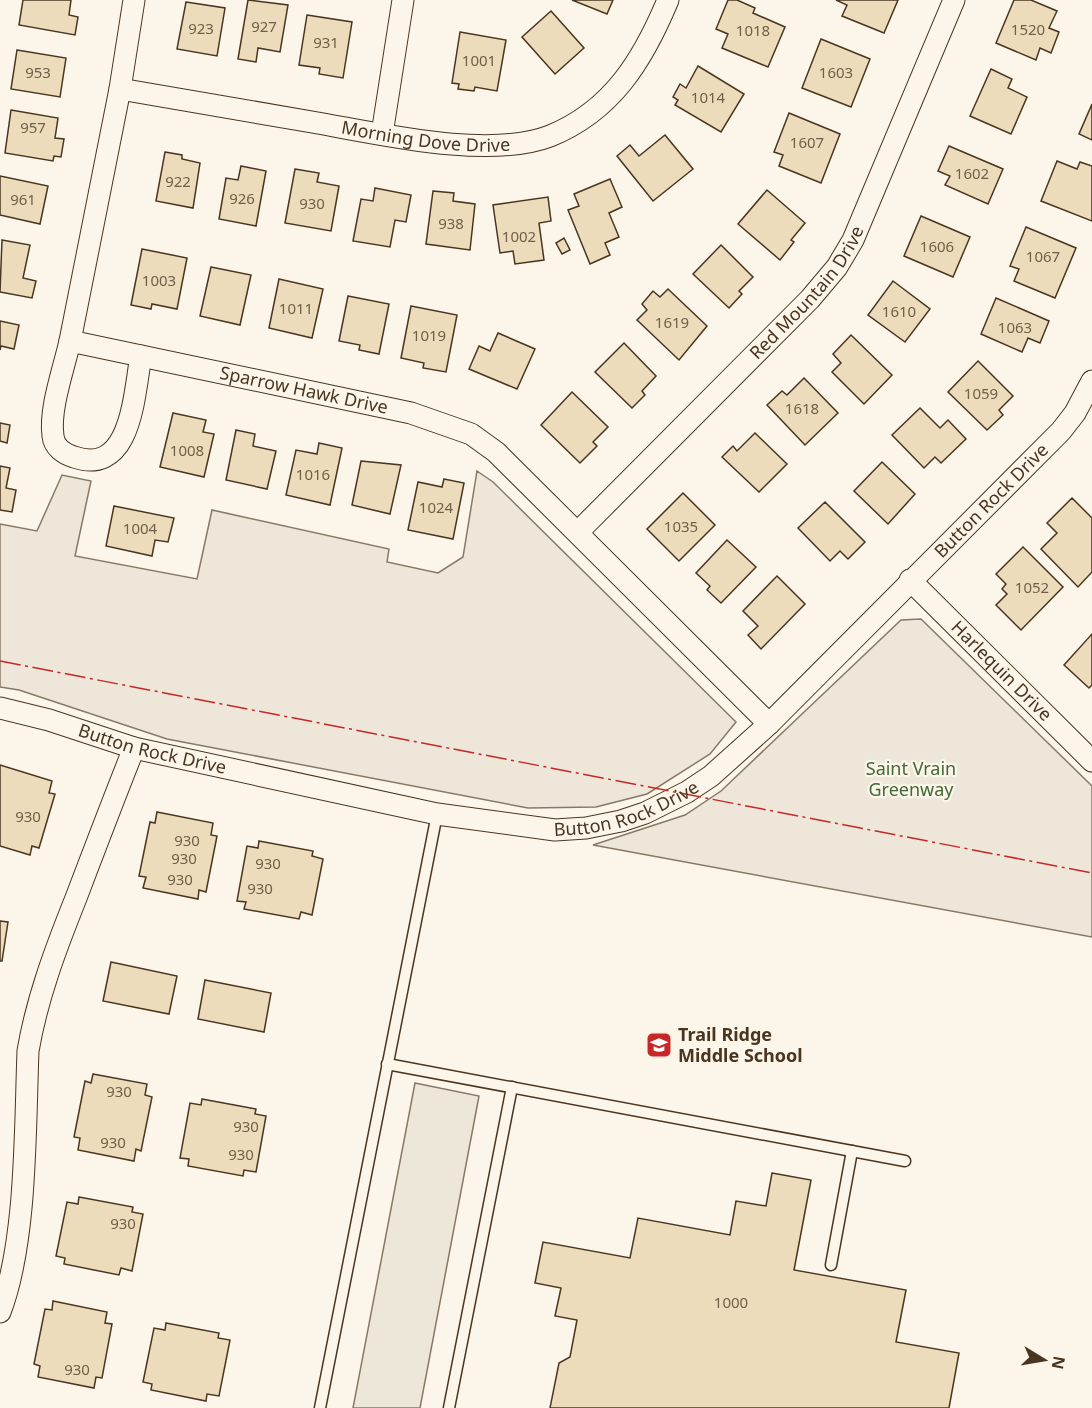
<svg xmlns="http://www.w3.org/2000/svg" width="1092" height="1408" font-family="'Noto Sans',sans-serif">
<rect width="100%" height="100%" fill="#fbf6e9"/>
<g fill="#ede6d9" stroke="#887966" stroke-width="1.5">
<polygon points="477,471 493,482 736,722 710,754 647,794 596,807 528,808 167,739 19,690 0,687 0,524 37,531 62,475 91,481 75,556 197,579 212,510 389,549 387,562 438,573 463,557"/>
<polygon points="921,619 1092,786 1092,937 593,845 685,815 721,791 901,620"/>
</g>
<polygon fill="#ede7d9" stroke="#887966" stroke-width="1.5" points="415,1083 479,1096 420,1408 353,1408"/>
<g fill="#ecdcbc" stroke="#4a3520" stroke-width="1.5">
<polygon points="23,0 71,0 69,15 78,17 75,35 19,25"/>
<polygon points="248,0 288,5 280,52 258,48 256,62 238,59"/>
<polygon points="572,0 613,0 607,14"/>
<polygon points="728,0 737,0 755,8 753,13 785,27 768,67 722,48 728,34 716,29"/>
<polygon points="836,0 898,0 884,33 842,16 847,5"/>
<polygon points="1014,0 1031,0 1057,11 1049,28 1059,32 1051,53 1040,48 1036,60 996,43"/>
<polygon points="186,2 225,8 217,56 177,49"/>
<polygon points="551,11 584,48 555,74 522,37"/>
<polygon points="307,15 352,22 343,78 319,74 320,68 299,65"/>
<polygon points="460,32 506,40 497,91 475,87 474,91 458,89 459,84 452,83"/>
<polygon points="821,39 870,59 851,107 802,88"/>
<polygon points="17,50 66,58 60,97 11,89"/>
<polygon points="698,66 744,94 721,132 675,105 678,100 673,97 680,84 686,88"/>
<polygon points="991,69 1012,79 1008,88 1027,97 1011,134 970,116"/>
<polygon points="1092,104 1092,140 1079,134"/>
<polygon points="11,110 58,118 55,138 64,139 61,157 54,156 53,161 5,153"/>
<polygon points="789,113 840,134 821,183 779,166 783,155 774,152"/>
<polygon points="665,135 693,169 653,201 617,156 630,145 639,156"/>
<polygon points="949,146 1003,169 988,204 945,185 950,176 938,171"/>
<polygon points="165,152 182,155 182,159 200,163 193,208 156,201"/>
<polygon points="1057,161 1077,169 1080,162 1092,166 1092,221 1041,201"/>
<polygon points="241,166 266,171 256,226 219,219 226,178 238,180"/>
<polygon points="295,169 319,173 317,182 339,186 331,231 285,223"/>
<polygon points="0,176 48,186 40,224 0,215"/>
<polygon points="610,179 622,207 609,213 619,237 605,243 610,255 590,264 568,210 579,206 574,194"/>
<polygon points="375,188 411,195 406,222 395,220 390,247 353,241 361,199 373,201"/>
<polygon points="767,190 805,223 791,240 794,242 780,260 738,224"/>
<polygon points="433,191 454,193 453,201 475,204 470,250 426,244"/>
<polygon points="548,197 551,221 539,223 544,260 515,264 513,251 500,253 493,205"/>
<polygon points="921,216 970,237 953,277 904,256"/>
<polygon points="1026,227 1076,248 1055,298 1014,281 1019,269 1010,266"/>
<polygon points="564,238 570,250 562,254 556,243"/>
<polygon points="2,240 30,245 23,278 36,281 32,298 0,292"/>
<polygon points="721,245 753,277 739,291 742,294 729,308 693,274"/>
<polygon points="142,249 187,258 177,309 152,304 151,309 131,305"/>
<polygon points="211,267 251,275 240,325 200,316"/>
<polygon points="279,279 323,289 312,338 269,328"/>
<polygon points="893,281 930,309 905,342 868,315"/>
<polygon points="668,289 707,326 679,360 637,320 647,310 642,304 653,291 660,297"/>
<polygon points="348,296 389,304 379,354 359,350 360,345 339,341"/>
<polygon points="996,298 1049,321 1040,343 1028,338 1022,352 981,334"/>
<polygon points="411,306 457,315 446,372 423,368 424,363 401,358"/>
<polygon points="0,321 19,325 14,349 1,346 0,350"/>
<polygon points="498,333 535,349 517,389 469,369 479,346 490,351"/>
<polygon points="851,335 892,375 864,404 832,372 841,363 833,354"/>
<polygon points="624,343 656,376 642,391 645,395 632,408 595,372"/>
<polygon points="978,361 1013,396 999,410 1003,415 987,430 948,392"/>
<polygon points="804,378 838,413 805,445 767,405 782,391 787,395"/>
<polygon points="572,392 608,427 593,442 597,446 580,463 541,425"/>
<polygon points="920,408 940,428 948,420 966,439 941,463 935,457 924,468 892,435"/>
<polygon points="173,413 206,420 203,432 214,434 204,477 160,467"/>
<polygon points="0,423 10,425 7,443 0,441"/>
<polygon points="236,430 255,434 253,446 276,451 267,489 226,480"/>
<polygon points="755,433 787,464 759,492 722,457 733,446 737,451"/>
<polygon points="319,443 342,448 330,505 286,495 296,450 317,454"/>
<polygon points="361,461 401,465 390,514 352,505"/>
<polygon points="882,462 915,494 888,524 854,491"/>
<polygon points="0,466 10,468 6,488 16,490 12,512 0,510"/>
<polygon points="444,479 464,483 453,539 408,530 418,482 442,487"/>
<polygon points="683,493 715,525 679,561 647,529"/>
<polygon points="1072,498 1092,518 1092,572 1078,587 1041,549 1057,533 1047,523"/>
<polygon points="825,502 865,542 848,559 840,551 830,561 798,528"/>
<polygon points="114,506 174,518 168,542 155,540 152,556 106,546"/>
<polygon points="727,540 756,567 721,603 707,590 710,586 696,573"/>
<polygon points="1023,547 1063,587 1021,630 996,605 1007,594 1002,589 1006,584 996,574"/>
<polygon points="777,576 805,604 761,649 748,635 758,626 743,611"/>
<polygon points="1092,634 1092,685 1089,688 1064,665"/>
<polygon points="0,765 52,781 49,793 55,794 39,848 32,846 30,855 0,846"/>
<polygon points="157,812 213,823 211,835 217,836 206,892 199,890 198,899 143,888 146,877 139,876 150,822 155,823"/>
<polygon points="259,841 313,851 312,856 323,859 312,915 301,912 299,919 244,909 246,902 237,901 247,846 258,848"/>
<polygon points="0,921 8,922 2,961 0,961"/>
<polygon points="111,962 177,976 169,1014 103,1001"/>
<polygon points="205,980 271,993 264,1032 198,1019"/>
<polygon points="93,1074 147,1084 145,1095 152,1097 141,1151 136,1149 134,1161 78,1150 80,1138 74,1137 85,1081 91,1083"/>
<polygon points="202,1099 256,1109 255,1114 266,1116 256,1172 244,1170 243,1176 188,1166 189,1159 180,1158 190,1103 201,1105"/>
<polygon points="772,1173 811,1180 794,1270 906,1290 896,1342 959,1353 949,1408 550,1408 559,1363 570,1357 577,1320 555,1316 561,1288 535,1283 543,1242 630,1258 638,1218 730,1235 736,1201 766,1206"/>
<polygon points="79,1197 133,1207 132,1212 143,1214 132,1271 121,1268 119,1275 64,1264 65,1258 56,1256 67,1202 78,1204"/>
<polygon points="53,1301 107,1312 105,1323 112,1324 102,1378 96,1377 94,1388 38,1377 40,1366 34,1364 45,1309 52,1310"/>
<polygon points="166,1323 219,1333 218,1338 230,1340 219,1396 207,1394 206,1401 151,1390 152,1384 143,1382 154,1328 165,1330"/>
</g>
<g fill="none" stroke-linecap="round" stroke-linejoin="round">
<g stroke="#4a3520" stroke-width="13">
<g id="service">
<polyline points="387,1064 905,1161"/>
<polyline points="831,1265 852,1151"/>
<polyline points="320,1408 437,814"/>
<polyline points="449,1408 512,1087"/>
</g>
</g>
<g stroke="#4a3520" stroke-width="23">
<g id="minor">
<path id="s1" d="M134 0 120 89 70 341 411 413 471 434 496 452 769 724"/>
<path id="s2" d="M120 89C184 100 248 111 312 122 377 133 488 160 550 136 612 111 643 60 668 0"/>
<polyline points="382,134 403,0"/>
<path d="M70 341C64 368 49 409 53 436 54 447 64 454 74 457 132 477 134 393 141 356"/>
<path id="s3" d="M578 532 810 299 837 267 853 240 954 0"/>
<path id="s4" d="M910 580 1092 761"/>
<path id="s5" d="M0 708 49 720 134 748 437 814 555 830 586 828 621 821 645 813 687 792 711 776 769 724 1061 431 1075 413 1092 381"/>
<path d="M0 1312C27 1242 25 1127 28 1051 37 998 56 948 76 898 95 848 114 798 134 748"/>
</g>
</g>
<use href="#service" stroke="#fbf6e9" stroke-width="10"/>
<use href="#minor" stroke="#fbf6e9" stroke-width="21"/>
<polyline stroke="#c62828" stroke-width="1.5" stroke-dasharray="21 4.5 3 4.5" stroke-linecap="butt" points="0,661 1092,873"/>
</g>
<defs>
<g id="school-square" transform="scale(1.35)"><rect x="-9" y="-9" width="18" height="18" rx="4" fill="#c62828" stroke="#fbf6e9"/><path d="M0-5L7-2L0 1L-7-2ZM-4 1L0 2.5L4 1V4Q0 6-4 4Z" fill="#fff"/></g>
</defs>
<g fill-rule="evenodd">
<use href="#school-square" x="659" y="1045"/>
</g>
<g text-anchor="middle" stroke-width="4.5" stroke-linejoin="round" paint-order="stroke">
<g font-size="15" fill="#725f47">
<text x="264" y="32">927</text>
<text x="201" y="34">923</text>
<text x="1028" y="35">1520</text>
<text x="753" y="36">1018</text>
<text x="326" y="48">931</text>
<text x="479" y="66">1001</text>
<text x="38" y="78">953</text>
<text x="836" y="78">1603</text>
<text x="708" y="103">1014</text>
<text x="33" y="133">957</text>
<text x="807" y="148">1607</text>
<text x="972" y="179">1602</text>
<text x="178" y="187">922</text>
<text x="242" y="204">926</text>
<text x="23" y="205">961</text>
<text x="312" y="209">930</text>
<text x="451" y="229">938</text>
<text x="519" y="242">1002</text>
<text x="937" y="252">1606</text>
<text x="1043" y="262">1067</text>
<text x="159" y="286">1003</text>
<text x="296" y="314">1011</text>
<text x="899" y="317">1610</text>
<text x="672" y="328">1619</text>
<text x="1015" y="333">1063</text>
<text x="429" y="341">1019</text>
<text x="981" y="399">1059</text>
<text x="802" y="414">1618</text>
<text x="187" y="456">1008</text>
<text x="313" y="480">1016</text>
<text x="436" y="513">1024</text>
<text x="681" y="532">1035</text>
<text x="140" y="534">1004</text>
<text x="1032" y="593">1052</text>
<text x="28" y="822">930</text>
<text x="187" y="846">930</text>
<text x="184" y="864">930</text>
<text x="268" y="869">930</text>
<text x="180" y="885">930</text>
<text x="260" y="894">930</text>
<text x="119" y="1097">930</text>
<text x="246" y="1132">930</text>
<text x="113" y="1148">930</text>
<text x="241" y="1160">930</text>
<text x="123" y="1229">930</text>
<text x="731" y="1308">1000</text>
<text x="77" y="1375">930</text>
</g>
<g font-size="18" fill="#4a3520" stroke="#fbf6e9">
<text dy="6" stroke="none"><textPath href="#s2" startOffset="310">Morning Dove Drive</textPath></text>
<text dy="6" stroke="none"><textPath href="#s3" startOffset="332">Red Mountain Drive</textPath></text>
<text dy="6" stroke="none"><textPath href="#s1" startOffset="586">Sparrow Hawk Drive</textPath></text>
<text dy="6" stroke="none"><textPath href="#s5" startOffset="1130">Button Rock Drive</textPath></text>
<text dy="6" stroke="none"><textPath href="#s4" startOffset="129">Harlequin Drive</textPath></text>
<text dy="6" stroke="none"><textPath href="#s5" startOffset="158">Button Rock Drive</textPath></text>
<text dy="6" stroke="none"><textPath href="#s5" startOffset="644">Button Rock Drive</textPath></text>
</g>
<g font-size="18" fill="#436837" stroke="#fbf6e9">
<text x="911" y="775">Saint Vrain<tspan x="911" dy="21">Greenway</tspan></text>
</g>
<g font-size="18" font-weight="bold" fill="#4a3520" stroke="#fbf6e9" text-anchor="start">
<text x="678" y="1041">Trail Ridge<tspan x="678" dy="21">Middle School</tspan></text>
</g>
</g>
<g transform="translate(1044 1360) rotate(101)" stroke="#fbf6e9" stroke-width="4.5" paint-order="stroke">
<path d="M0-4.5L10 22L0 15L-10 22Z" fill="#4a3520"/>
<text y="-9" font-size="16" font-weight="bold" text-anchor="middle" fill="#4a3520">N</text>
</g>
</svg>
